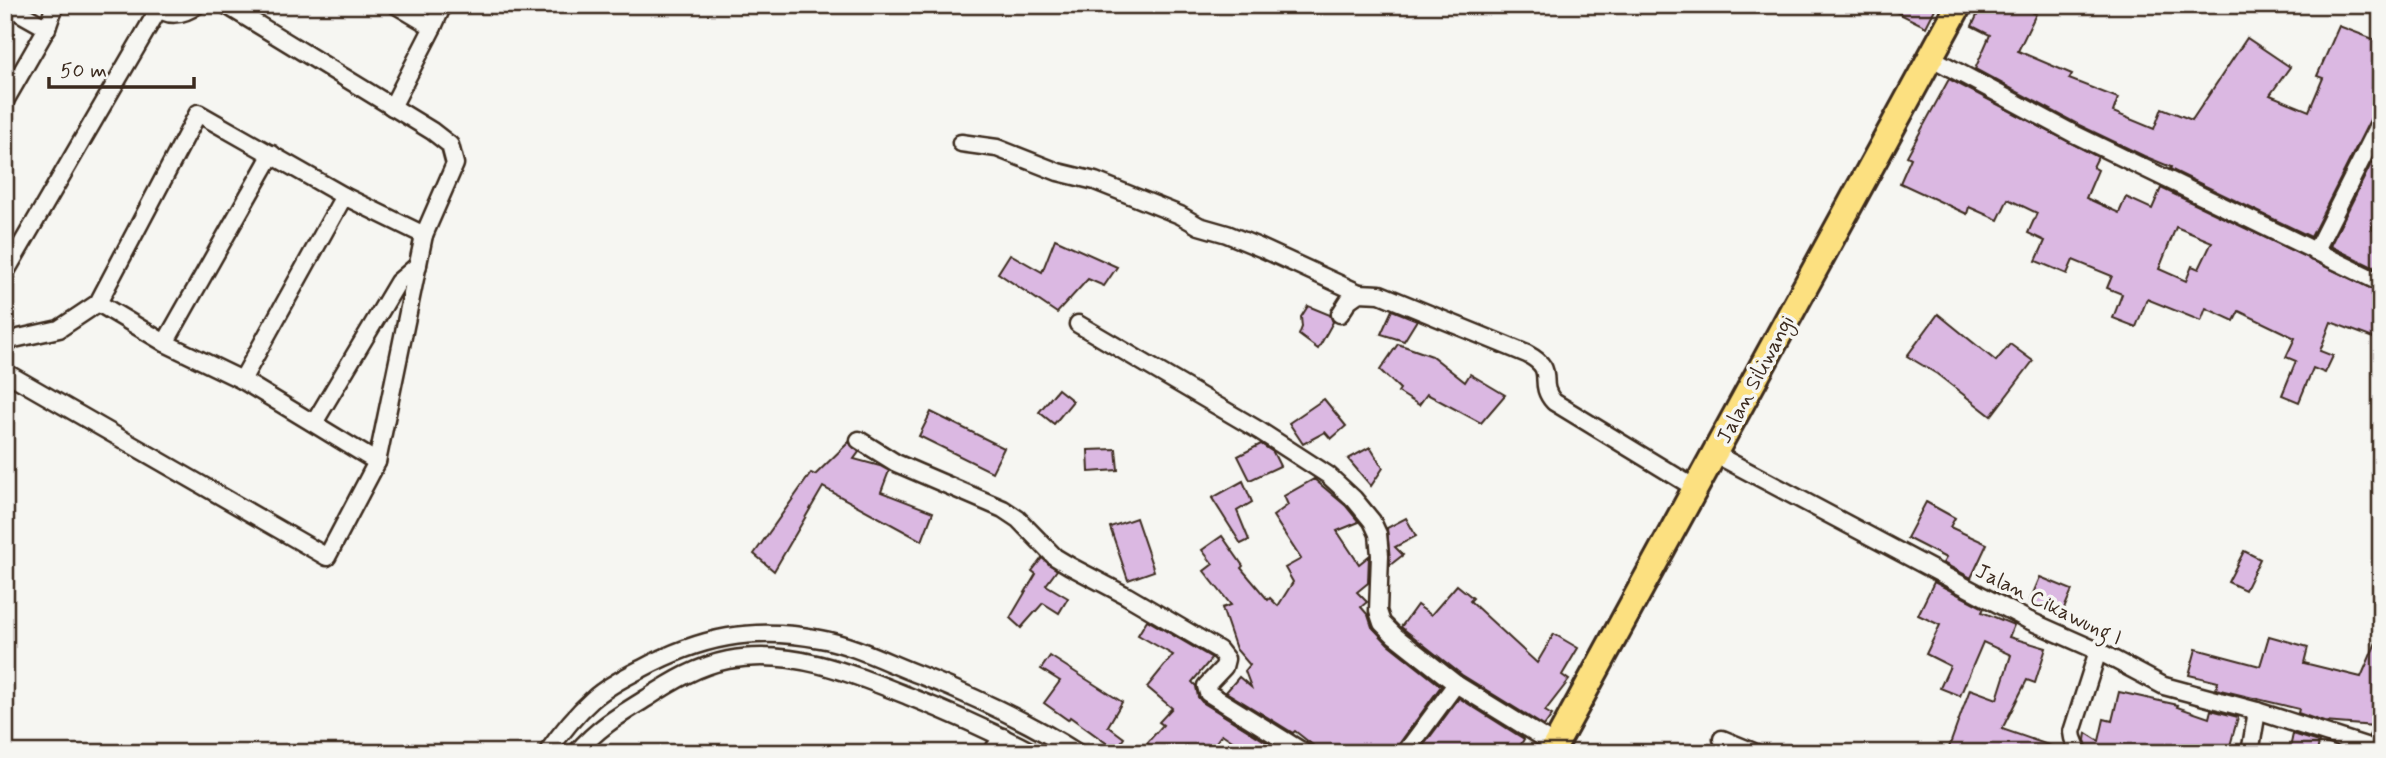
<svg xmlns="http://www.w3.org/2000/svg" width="2386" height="758" font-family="Mynerve,sans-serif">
<rect width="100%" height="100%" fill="#f6f6f2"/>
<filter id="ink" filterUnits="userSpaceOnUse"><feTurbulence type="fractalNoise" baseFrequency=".0143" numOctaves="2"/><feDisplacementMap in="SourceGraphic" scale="14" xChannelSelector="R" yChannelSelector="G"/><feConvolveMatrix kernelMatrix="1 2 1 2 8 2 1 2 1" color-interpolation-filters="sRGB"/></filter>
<g filter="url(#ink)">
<g fill="#dbb8e2" stroke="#3b2a1e" stroke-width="2" fill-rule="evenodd">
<polygon points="1882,5 1937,5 1926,27"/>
<polygon points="1982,5 2017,5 2036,14 2018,51 2072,74 2069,79 2118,98 2113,112 2154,129 2162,108 2192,120 2247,38 2290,67 2270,95 2309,111 2323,78 2317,76 2339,26 2381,42 2381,98 2311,237 2170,169 2171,167 2144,156 2079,125 1975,69 1990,35 1972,26"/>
<path d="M1949 79 2098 157 2093 167 2098 170 2086 198 2119 213 2126 197 2152 209 2161 188 2381 293V341L2331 322 2320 351 2333 356 2325 373 2313 368 2299 402 2282 395 2296 361 2286 357 2295 338 2239 311 2234 321 2206 308 2201 321 2147 299 2136 327 2113 318 2122 294 2107 288 2112 276 2073 260 2067 274 2036 261 2045 241 2028 233 2037 213 2008 199 1998 220 1969 207 1967 214 1900 183 1911 158 1907 156ZM2176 227 2212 242 2199 269 2192 266 2186 281 2159 269Z"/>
<polygon points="2372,162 2381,166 2381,210 2371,229 2381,233 2381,271 2330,246"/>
<polygon points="1055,239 1117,267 1104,286 1088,279 1057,313 998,273 1010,254 1042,272"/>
<polygon points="1308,306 1330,315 1333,322 1318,349 1299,335 1302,327 1301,317"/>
<polygon points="1392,310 1417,320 1404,341 1381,334"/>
<polygon points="1938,314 1996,361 2010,344 2033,361 1991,416 1937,374 1907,356"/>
<polygon points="1398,344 1432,356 1465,382 1470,374 1505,395 1481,423 1427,394 1419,405 1398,392 1400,389 1380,370"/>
<polygon points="1058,389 1073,401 1054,424 1039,412"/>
<polygon points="1324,399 1346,426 1331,439 1325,432 1303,444 1289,423"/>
<polygon points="931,412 1004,448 992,472 919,436"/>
<polygon points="849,442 859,452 854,459 880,466 889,471 881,492 933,512 922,541 823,487 774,571 754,554 811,473 815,475"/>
<polygon points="1261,444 1273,452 1280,466 1250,480 1238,456"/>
<polygon points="1370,447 1383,468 1371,486 1348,459"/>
<polygon points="1116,449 1118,470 1089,472 1088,450"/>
<polygon points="1314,479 1346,506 1359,522 1337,531 1359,564 1369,556 1368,583 1357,592 1367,602 1361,607 1368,615 1372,627 1388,644 1441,686 1397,747 1395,753 1323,753 1295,731 1293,733 1226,692 1239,677 1251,687 1245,671 1250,665 1236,649 1222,608 1231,605 1204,571 1213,564 1202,550 1222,536 1243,566 1241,568 1268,600 1270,598 1278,606 1293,582 1285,568 1301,559 1273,516 1288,505 1284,496"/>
<polygon points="1243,481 1252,502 1237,511 1249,540 1241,544 1212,498"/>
<polygon points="1926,502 1955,518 1950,527 1987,544 1971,578 1943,563 1946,558 1907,538"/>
<polygon points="1136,518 1154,571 1128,580 1110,527"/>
<polygon points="1406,518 1416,536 1395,547 1403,555 1390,565 1387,528"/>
<polygon points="2244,551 2260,559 2245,590 2228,582"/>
<polygon points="1042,558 1057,570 1046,585 1068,598 1059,613 1043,603 1021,628 1010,618 1036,574 1032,571"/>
<polygon points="2040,577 2072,590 2061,616 2029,603"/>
<polygon points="1934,582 1984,608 1982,612 2014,625 2009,637 2046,648 2035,683 2027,680 2002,729 2063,750 2062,753 1947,753 1970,689 1997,699 2011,655 1983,642 1960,696 1940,688 1950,666 1926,654 1940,625 1918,615"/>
<polygon points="1457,585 1473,598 1470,601 1537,663 1554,634 1578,648 1562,675 1569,680 1545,711 1552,715 1544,726 1462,675 1401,627 1417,605 1431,615"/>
<polygon points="1147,620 1212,658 1192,682 1196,686 1198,697 1202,702 1279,750 1277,753 1250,753 1222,734 1208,753 1197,753 1187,746 1182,753 1160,753 1147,743 1163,725 1159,722 1172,708 1147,687 1173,655 1138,635"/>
<polygon points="2381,631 2381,740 2369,736 2374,726 2324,722 2298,713 2299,709 2216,689 2218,682 2189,675 2196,649 2260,666 2269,636 2308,647 2304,663 2361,677"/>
<polygon points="1050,656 1122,702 1108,726 1124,738 1116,750 1070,717 1068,720 1044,703 1060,681 1041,669"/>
<polygon points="2119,692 2178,705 2177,707 2209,718 2211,710 2238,717 2228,753 2089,753 2085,740 2086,733 2099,741 2104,719 2112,721"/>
<polygon points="1459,698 1524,739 1516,753 1418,753"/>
<polygon points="2293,734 2319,742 2317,753 2289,753"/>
</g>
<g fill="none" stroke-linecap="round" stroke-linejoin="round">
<g stroke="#3b2a1e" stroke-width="21">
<g id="street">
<polyline points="6,5 47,28"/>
<path d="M152 5C167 17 182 16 197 5"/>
<polyline points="226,5 432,131 450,145 455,164 424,235"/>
<polyline points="433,27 443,5"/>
<polyline points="1930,57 2074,134 2381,283"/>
<polyline points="5,101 47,28 55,5"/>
<polyline points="392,107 433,27 396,5"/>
<polyline points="961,143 997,148 1058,172 1095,181 1180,215 1199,226 1227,234 1261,248 1359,293"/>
<polyline points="2315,252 2381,121"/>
<polyline points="5,273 158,10"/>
<polyline points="98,303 165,343 242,380 377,462"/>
<path d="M1340 314 1349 300 1359 293 1380 294 1527 354C1559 371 1535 381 1554 402L1695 488"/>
<polyline points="1078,324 1260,431 1328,475 1354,499 1372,521 1378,534 1380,555 1378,611 1382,623 1395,636 1456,684 1555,745"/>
<polyline points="5,341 59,329 98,303 198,113 344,196 424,235 377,462 327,557 5,372"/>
<polyline points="165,343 272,154"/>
<polyline points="242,380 344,196"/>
<polyline points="314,423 398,282 418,265"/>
<polyline points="859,440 896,463 1003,509 1018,519 1055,557 1070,566 1127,596 1219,650 1226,659 1224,667 1206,686 1208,693 1305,753"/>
<polyline points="1715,454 2028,620 2098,651 2164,686 2257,711 2381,751"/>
<polyline points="1722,739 1756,753"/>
<path d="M547 753C560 734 574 716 592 700 606 687 623 678 641 669 700 637 753 626 820 639 854 645 888 663 920 675 975 697 1028 721 1078 753"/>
<path d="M576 753C599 727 618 716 647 698 673 681 698 666 728 660 791 648 851 673 908 696 951 713 993 732 1034 753"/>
<polyline points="991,753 1003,737"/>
<polyline points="1405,753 1456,684"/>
<polyline points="2079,753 2073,738 2072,732 2098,651"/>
<polyline points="2250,753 2257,711"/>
</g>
</g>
<g stroke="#3b2a1e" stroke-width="30">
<polyline id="primary" points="1551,753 1959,5"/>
</g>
<use href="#street" stroke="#f6f6f2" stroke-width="16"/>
<use href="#primary" stroke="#fce080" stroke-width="24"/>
</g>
</g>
<g text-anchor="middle" stroke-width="7" stroke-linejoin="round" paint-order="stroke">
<g font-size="21" fill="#3b2a1e" stroke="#f6f6f2">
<text transform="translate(1755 379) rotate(-62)" y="7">Jalan Siliwangi</text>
<text transform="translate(2049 604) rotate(26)" y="7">Jalan Cikawung I</text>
</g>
</g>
<rect width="2386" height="758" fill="none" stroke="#f6f6f2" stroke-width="28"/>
<rect x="14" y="14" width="2358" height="730" fill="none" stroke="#3b2a1e" stroke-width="2.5" filter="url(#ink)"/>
<path d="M49 77v10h145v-10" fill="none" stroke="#3b2a1e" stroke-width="3.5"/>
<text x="60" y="77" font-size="21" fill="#3b2a1e" stroke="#f6f6f2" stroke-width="5" paint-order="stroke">50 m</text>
</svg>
